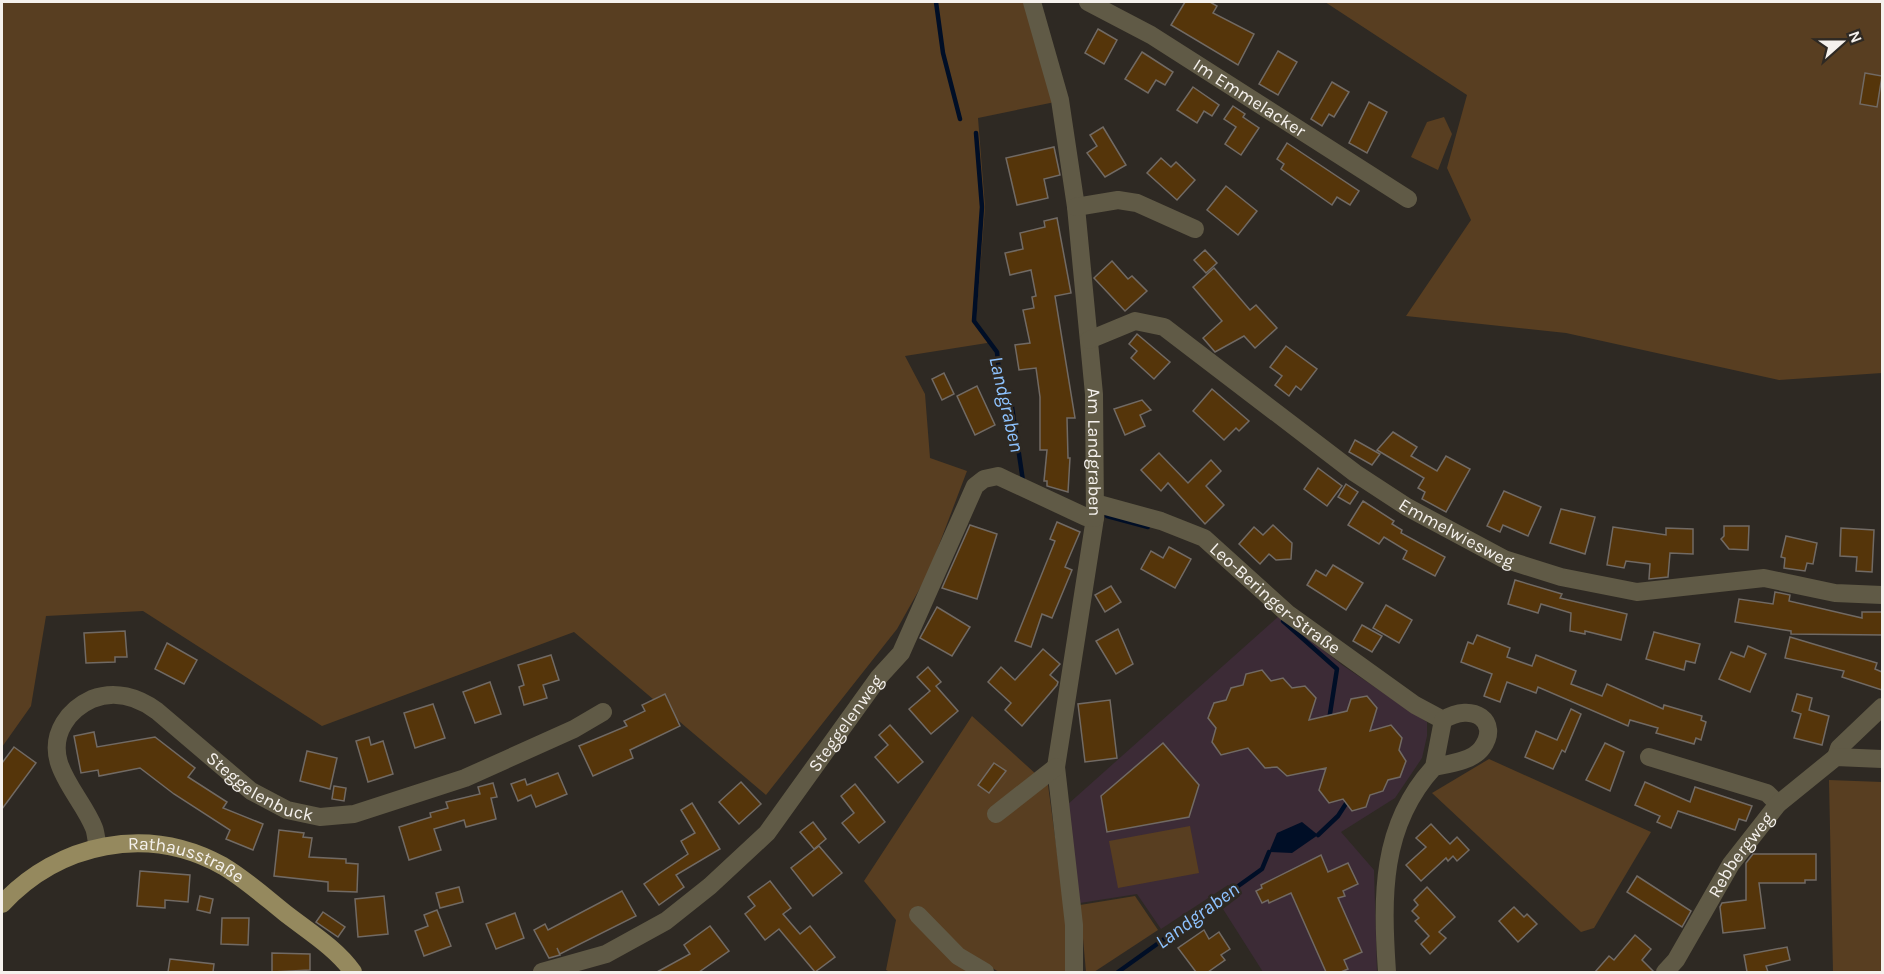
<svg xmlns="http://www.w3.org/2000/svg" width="1884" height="974" font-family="Karla,sans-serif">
<rect width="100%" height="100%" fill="#2e2923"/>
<polygon fill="#3c2b36" points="1280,615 1342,665 1427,722 1427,736 1422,758 1395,798 1341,832 1374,870 1377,972 1263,972 1223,909 1240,896 1228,885 1161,929 1137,894 1080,903 1067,805"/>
<g fill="#583e21">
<polygon points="2,2 1029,2 1055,102 978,118 985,207 976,321 989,340 987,343 905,356 925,394 930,458 967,471 928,574 897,629 766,795 574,632 322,726 143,611 46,616 31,706 2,747"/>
<polygon points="1325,2 1882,2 1882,373 1779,380 1566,333 1406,316 1471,220 1447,168 1467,95"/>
<polygon points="1444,117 1452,134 1438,170 1411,157 1427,122"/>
<polygon points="972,716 1048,785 1069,939 1066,972 999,972 982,962 974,972 890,972 886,970 896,920 864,881"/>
<polygon points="1489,759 1651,832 1594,928 1581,932 1432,793"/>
<polygon points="1829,780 1882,782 1882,972 1833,972"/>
<polygon points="1190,826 1199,873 1118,888 1109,841"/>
<polygon points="1135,896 1158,930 1094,972 1086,972 1080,905"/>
</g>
<polygon fill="#000e26" points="1302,822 1318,835 1292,853 1269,852 1277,833"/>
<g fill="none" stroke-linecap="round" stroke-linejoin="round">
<g stroke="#000e26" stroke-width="4.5">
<polyline points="936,2 943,53 960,119"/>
<polyline points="976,133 982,207 974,321 997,352 1001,392 1012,407 1023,481"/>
<polyline points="1107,516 1148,527"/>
<polyline points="1283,621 1337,669 1329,720"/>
<polyline points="1318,835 1338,816 1349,799"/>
<polyline points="1118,972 1262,869 1269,852"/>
</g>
</g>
<g fill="#55350a" stroke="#716a64" stroke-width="1.5">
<polygon points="1185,2 1210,2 1217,6 1213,13 1254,34 1238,65 1171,25"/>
<polygon points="1098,29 1117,40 1104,64 1085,53"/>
<polygon points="1278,51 1297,62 1278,95 1259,84"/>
<polygon points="1142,52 1173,72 1165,85 1156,80 1148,93 1125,79"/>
<polygon points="1865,73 1882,76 1877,107 1860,104"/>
<polygon points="1332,82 1349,92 1334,117 1329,114 1322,126 1311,119"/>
<polygon points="1193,87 1219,105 1212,116 1204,111 1197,123 1177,110"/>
<polygon points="1369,102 1387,112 1367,153 1349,143"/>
<polygon points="1233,106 1245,114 1243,117 1259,128 1241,155 1225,144 1236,127 1224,119"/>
<polygon points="1103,127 1126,165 1105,177 1087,153 1097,146 1090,135"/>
<polygon points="1287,143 1359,191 1350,205 1337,197 1332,205 1281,169 1284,164 1277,159"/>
<polygon points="1054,147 1060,175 1044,179 1048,198 1017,205 1006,158"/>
<polygon points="1161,158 1171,167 1176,162 1195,180 1177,200 1147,173"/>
<polygon points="1226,186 1257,211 1238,235 1207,210"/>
<polygon points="1057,218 1071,293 1055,296 1075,418 1067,418 1068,458 1070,458 1068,492 1047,486 1047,481 1044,481 1047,450 1040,450 1040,397 1036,368 1019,370 1015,345 1030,343 1023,310 1034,308 1032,297 1036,296 1031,270 1010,275 1005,253 1023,249 1020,233 1045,227 1044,221"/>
<polygon points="1205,250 1217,263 1206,273 1194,260"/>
<polygon points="1112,261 1128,279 1132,276 1147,291 1125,311 1094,278"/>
<polygon points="1214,268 1250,310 1256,305 1277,328 1255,348 1244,336 1215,352 1203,338 1222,321 1193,287"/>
<polygon points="1137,334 1170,362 1154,379 1131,358 1137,351 1129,344"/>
<polygon points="1286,346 1317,369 1301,390 1296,386 1289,396 1275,385 1282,376 1270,367"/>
<polygon points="944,373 954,394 942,400 932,379"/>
<polygon points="977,386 995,425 975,435 957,396"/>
<polygon points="1212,389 1249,421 1239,431 1236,428 1224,440 1193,411"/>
<polygon points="1142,400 1151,410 1140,415 1145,426 1125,435 1114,409"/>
<polygon points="1393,432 1417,447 1411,456 1437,471 1446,456 1470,469 1446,512 1422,499 1425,492 1418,488 1424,478 1377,450"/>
<polygon points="1355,440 1380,454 1372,465 1349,452"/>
<polygon points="1159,453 1188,483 1211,460 1221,471 1206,486 1224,505 1205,524 1168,483 1161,491 1141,470"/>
<polygon points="1318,468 1342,486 1327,506 1304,489"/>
<polygon points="1346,484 1358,492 1350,504 1338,497"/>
<polygon points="1504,491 1541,507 1528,536 1503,525 1500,532 1487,526"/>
<polygon points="1363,501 1394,521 1392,524 1402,530 1401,533 1445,557 1435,576 1403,559 1407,551 1384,537 1379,544 1348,525"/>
<polygon points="1561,509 1595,517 1585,554 1550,543"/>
<polygon points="1057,522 1080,532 1065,567 1072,570 1052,618 1042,614 1031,647 1015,641 1055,541 1050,539"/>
<polygon points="970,525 997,534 977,599 942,588"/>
<polygon points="1273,525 1292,543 1291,559 1276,560 1269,554 1260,564 1239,544 1254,527 1263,535"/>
<polygon points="1724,526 1749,526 1748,550 1729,549 1721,539 1724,536"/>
<polygon points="1613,527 1666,535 1666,528 1693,529 1693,554 1670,553 1668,577 1649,579 1650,564 1626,561 1624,568 1607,565"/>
<polygon points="1841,528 1874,530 1872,572 1856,571 1857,557 1840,556"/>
<polygon points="1786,536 1817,543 1813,564 1807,563 1805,571 1784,568 1785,558 1781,557"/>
<polygon points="1169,547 1191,559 1175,588 1141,569 1151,551 1163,558"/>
<polygon points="1333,565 1363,583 1346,610 1307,585 1316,570 1326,576"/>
<polygon points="1515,580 1562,594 1560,598 1627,614 1621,640 1585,631 1585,634 1570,631 1571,613 1541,604 1538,613 1508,604"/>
<polygon points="1111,586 1121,602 1105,612 1095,595"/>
<polygon points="1775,592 1790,595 1789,601 1862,618 1862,612 1882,612 1882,635 1791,634 1791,631 1735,622 1739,599 1773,604"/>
<polygon points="1386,605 1412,620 1399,643 1373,628"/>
<polygon points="937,607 970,627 952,656 920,638"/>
<polygon points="1362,625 1382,636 1372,652 1353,641"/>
<polygon points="1118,629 1133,664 1116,674 1096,641"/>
<polygon points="125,631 127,657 115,657 115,662 86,663 84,633"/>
<polygon points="1654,632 1700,644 1695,663 1686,661 1684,670 1646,659"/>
<polygon points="1477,635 1510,648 1507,657 1532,666 1536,655 1576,671 1571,684 1602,696 1607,684 1663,709 1664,705 1702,716 1701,720 1706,722 1701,740 1696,738 1694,744 1656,733 1658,728 1630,720 1628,726 1538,687 1536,693 1507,682 1500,702 1484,696 1492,674 1461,662 1468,642 1473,644"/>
<polygon points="1790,637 1877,663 1875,669 1882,672 1882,690 1842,677 1844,671 1785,658"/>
<polygon points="167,643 197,660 184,684 155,669"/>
<polygon points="1748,646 1766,654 1750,692 1719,679 1731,652 1744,657"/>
<polygon points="1043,649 1060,664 1050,675 1058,682 1057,685 1022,726 1005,710 1011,703 988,682 1001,667 1015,680"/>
<polygon points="551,655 559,680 543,685 547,698 524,705 519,687 524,685 518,665"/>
<polygon points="928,667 941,682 936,686 958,711 931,734 909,709 930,691 917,677"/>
<polygon points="1262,670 1271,681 1283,678 1292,688 1305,686 1316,698 1309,720 1347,711 1351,699 1367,696 1377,708 1370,731 1391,725 1402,738 1399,750 1406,761 1400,777 1388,780 1383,791 1370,795 1366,807 1352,811 1343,799 1329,803 1319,790 1326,768 1287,776 1277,767 1265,768 1248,748 1221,755 1212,742 1216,728 1208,718 1214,703 1226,700 1231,688 1243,685 1246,674"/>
<polygon points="490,682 501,714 475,723 463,692"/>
<polygon points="665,694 680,726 630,750 633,758 593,776 579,746 627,726 624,721 645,711 642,705"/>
<polygon points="1797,694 1812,698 1809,710 1829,716 1822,745 1794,738 1801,714 1792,711"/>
<polygon points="1110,700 1117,758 1085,762 1078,704"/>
<polygon points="433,704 445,738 415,748 404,713"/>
<polygon points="1571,709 1581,714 1565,752 1562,750 1553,769 1525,757 1536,731 1557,740"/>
<polygon points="890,725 923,762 898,783 875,757 888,745 879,735"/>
<polygon points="94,732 97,747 155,737 195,768 188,777 227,802 223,808 263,824 253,850 226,839 230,830 174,794 140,768 99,776 98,770 81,773 74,736"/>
<polygon points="369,737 371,745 383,741 393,774 368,782 356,741"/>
<polygon points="1163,743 1199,785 1189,817 1107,832 1101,796"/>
<polygon points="1605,743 1624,752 1610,791 1586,780"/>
<polygon points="14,747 36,763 2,809 2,763"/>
<polygon points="307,751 337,758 330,789 300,781"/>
<polygon points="994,763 1006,771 989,793 978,785"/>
<polygon points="558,773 567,794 536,807 531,795 518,801 511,784 525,779 527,785"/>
<polygon points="741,782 761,804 739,824 719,802"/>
<polygon points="1645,782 1690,802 1695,787 1752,806 1746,821 1739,819 1735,830 1678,811 1671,828 1657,822 1660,816 1635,805"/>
<polygon points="493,783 497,797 491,798 496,819 466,827 464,820 434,829 441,850 409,860 399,827 431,817 430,813 448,808 446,802 480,794 478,787"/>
<polygon points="855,784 885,822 859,843 842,823 854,813 841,796"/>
<polygon points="334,786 346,788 344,801 332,799"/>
<polygon points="692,803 720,849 676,875 684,887 659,905 644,884 688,854 681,841 695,833 681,810"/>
<polygon points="813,822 826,839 814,849 800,832"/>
<polygon points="1431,824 1450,844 1457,837 1469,850 1457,861 1453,856 1448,861 1446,858 1421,881 1406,865 1426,847 1416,838"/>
<polygon points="279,830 304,833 303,837 312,838 309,857 346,859 346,863 358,864 357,892 328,891 328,882 274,876"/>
<polygon points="819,846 842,873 813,896 791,868"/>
<polygon points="1753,854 1816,854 1816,880 1805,880 1805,883 1759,883 1765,928 1723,933 1720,907 1722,903 1746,900 1746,863"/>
<polygon points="1321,855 1328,872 1348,863 1358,884 1343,891 1345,896 1338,898 1362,952 1344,960 1348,969 1341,972 1326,972 1291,893 1269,903 1268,900 1262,903 1256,891 1262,888 1261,885"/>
<polygon points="140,871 190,875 188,902 165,900 165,908 137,906"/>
<polygon points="1637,876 1691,911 1682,927 1627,892"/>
<polygon points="770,881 791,908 783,914 800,934 810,926 835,957 815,972 779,929 765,940 745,914 755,906 748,897"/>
<polygon points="459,887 463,902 440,908 436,893"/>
<polygon points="1427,887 1455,917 1439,932 1446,938 1430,954 1421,944 1429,936 1415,921 1419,918 1412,911 1418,905 1414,900"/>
<polygon points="622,891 636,916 560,954 557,948 560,955 549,958 534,930 545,924 548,930"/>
<polygon points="200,896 213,899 210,913 197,910"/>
<polygon points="384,896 388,934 358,937 355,899"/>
<polygon points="1514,907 1524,917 1527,914 1537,924 1518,942 1499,921"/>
<polygon points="437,910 451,946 424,956 415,931 428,926 424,915"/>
<polygon points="323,912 345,927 338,937 316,922"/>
<polygon points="515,913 524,938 496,949 486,924"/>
<polygon points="222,918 249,918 248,945 221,944"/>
<polygon points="710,926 729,951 699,972 657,972 690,954 684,945"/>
<polygon points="1204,930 1209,939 1219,932 1230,949 1221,955 1225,960 1208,972 1196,972 1178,948"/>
<polygon points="1635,935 1651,949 1642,960 1654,972 1595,972 1609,956 1614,960"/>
<polygon points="1787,947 1790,960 1766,966 1768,972 1747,972 1744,955"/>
<polygon points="272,953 310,954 310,970 272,972"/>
<polygon points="170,959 214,964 213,972 168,972"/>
</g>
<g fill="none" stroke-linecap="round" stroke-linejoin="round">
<g stroke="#605a46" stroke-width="18">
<path id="s1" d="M1032 2 1060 100 1076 207 1094 394 1095 518 1056 767 1074 925V972"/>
<path id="s2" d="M1088 2 1151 35 1408 199"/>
<polyline points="1076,207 1118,200 1137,203 1195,229"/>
<path id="s3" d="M1089 340 1135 321 1164 327 1355 473 1407 507 1504 559 1561 577 1637 592 1764 578 1835 593 1882 595"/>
<path id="s4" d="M1095 503 1161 521 1204 538 1287 613 1415 705 1443 720"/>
<polyline points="1649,757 1767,793 1778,804"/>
<polyline points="1836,757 1839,748 1882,707"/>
<polyline points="996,814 1056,767"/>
<path id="s5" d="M98 846C96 840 96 833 94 828 81 794 40 762 64 723 70 713 81 704 92 699 115 690 138 697 157 711L251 791 287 810 320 817 354 814 465 778 574 729 603 712"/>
<polyline points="918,915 958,956 985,972"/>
<path id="s6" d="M542 972 606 954 666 921 710 886 767 833 879 677 901 653 975 486 984 479 998 476 1086 517 1095 518"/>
<path d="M1387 972C1382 897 1380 826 1434 767 1448 764 1473 761 1482 748 1501 722 1473 701 1443 720L1434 767"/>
<path id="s7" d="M1665 972 1676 960 1731 864 1778 804 1836 757 1882 759"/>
</g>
<path stroke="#95895e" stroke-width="18" id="s8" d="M2 904C59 843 147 824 223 866 245 879 265 897 285 913 308 931 336 948 353 972"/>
</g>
<g text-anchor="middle" stroke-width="5" stroke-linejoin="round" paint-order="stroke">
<g font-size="18" fill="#f5f1ed" stroke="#2e2923">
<text dy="6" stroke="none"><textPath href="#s2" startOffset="188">Im Emmelacker</textPath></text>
<text dy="6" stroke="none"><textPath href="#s1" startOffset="456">Am Landgraben</textPath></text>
<text dy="6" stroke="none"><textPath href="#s3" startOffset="438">Emmelwiesweg</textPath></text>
<text dy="6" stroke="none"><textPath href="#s4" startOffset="208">Leo-Beringer-Straße</textPath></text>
<text dy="6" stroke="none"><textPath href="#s6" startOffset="404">Steggelenweg</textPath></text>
<text dy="6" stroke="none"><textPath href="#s5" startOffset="370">Steggelenbuck</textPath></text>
<text dy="6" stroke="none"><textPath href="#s7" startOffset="140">Rebbergweg</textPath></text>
<text dy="6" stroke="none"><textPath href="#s8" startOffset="204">Rathausstraße</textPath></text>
</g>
<g font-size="20" font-style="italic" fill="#8ec3ff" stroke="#2e2923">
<text transform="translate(1007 404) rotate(77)" y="7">Landgraben</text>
<text transform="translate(1197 915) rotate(-36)" y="7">Landgraben</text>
</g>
</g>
<rect width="1884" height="974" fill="none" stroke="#f5f1ed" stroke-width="6"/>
<g transform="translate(1842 42) rotate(69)" stroke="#2e2923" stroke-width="4.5" paint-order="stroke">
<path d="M0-4.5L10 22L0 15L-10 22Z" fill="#f5f1ed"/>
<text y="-9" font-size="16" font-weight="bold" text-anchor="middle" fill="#f5f1ed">N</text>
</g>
</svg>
